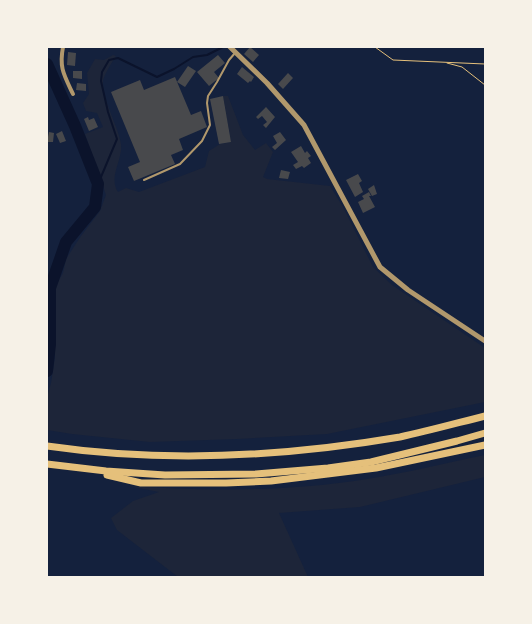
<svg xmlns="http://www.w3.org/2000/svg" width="532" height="624" font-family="'Noto Sans',sans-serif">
<rect width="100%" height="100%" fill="#14213d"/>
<g fill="#1d2539">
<path d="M113 55 116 56C112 62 104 75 103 81 102 100 118 125 121 144 123 160 108 177 118 192L126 188 139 192 205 167 209 151 220 144 231 142 223 96H228L243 135 255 150 266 143 273 152 263 177 267 179 330 186 343 207 373 267 392 285 485 348V402L327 434 237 439 150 442 72 434 47 430V397L51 383 55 357V287L63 273 66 259 81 236 100 211 106 195 85 134 103 127 97 113 86 111 83 103 89 94 87 73 95 59 104 60Z"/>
<path d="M485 455V477L360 507 279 513 308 577H178L117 530 111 518 133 501 159 492 128 486C208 491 287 492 367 479 406 473 446 463 485 455Z"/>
</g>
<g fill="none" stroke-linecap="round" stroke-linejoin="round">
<polyline stroke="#0b132b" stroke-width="2" points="98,184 117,139 108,112 101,81 102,72 109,60 118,58 157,77 174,69 193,57 207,55 223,47"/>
<polyline stroke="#0b132b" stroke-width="12" points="47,64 75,126 98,184 95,207 66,242 50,288 50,344 47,371"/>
</g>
<g fill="#48494c">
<polygon points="250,47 259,55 253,62 244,54"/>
<polygon points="68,52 76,53 75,66 67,65"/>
<polygon points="218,55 225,63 214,72 219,78 209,86 197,72"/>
<polygon points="188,66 196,71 185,87 177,82"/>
<polygon points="242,67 254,77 251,82 250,81 248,83 237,74"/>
<polygon points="73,71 82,71 82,79 73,78"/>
<polygon points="288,73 293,78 283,89 278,84"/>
<polygon points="175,77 191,115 201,111 207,127 179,139 183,150 171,155 175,164 134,181 128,167 140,162 111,92 140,80 144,90"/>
<polygon points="77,83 86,84 86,91 76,90"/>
<polygon points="223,96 231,142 219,144 210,99"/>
<polygon points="266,107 275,117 266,128 263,125 267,122 262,116 258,119 256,117"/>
<polygon points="88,117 89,120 94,118 98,127 89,131 84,119"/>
<polygon points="62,131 66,141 60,143 56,134"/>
<polygon points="49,132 54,133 53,142 47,142"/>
<polygon points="280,132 286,140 275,150 272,147 277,143 273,136"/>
<polygon points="301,146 305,153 307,151 311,156 308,158 311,163 304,168 302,166 296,169 293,165 298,162 291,152"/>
<polygon points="281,170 290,172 288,179 279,178"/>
<polygon points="358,174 362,181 359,183 363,192 355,197 346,180"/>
<polygon points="374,185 377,194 372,196 368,189"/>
<polygon points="369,192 371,196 369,196 375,207 363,213 358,202 364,199 362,196"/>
</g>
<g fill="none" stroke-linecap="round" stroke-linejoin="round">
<g stroke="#e5c07b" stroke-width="1">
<polyline points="375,47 393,60 485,64"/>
<polyline points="447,63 462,67 485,85"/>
</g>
<polyline stroke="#b1986c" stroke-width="2" points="144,180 180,164 202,141 210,125 207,103 208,96 217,82 229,60 235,53"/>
<path stroke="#b1986c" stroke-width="4" d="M63 47C59 68 64 75 73 94"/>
<polyline stroke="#b1986c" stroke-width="5" points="230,47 267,83 304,125 380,267 408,290 485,341"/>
<g stroke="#e5c07b" stroke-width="7">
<path d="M47 446C164 463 283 457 400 437 428 431 457 423 485 416"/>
<polyline points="47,464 106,471 165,475 256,474 328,468 371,462 457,441 485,433"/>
<polyline points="107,475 141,483 226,483 271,481 376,468 485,445"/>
</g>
</g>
<rect width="532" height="624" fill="none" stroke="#f6f1e7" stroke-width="96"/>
</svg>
